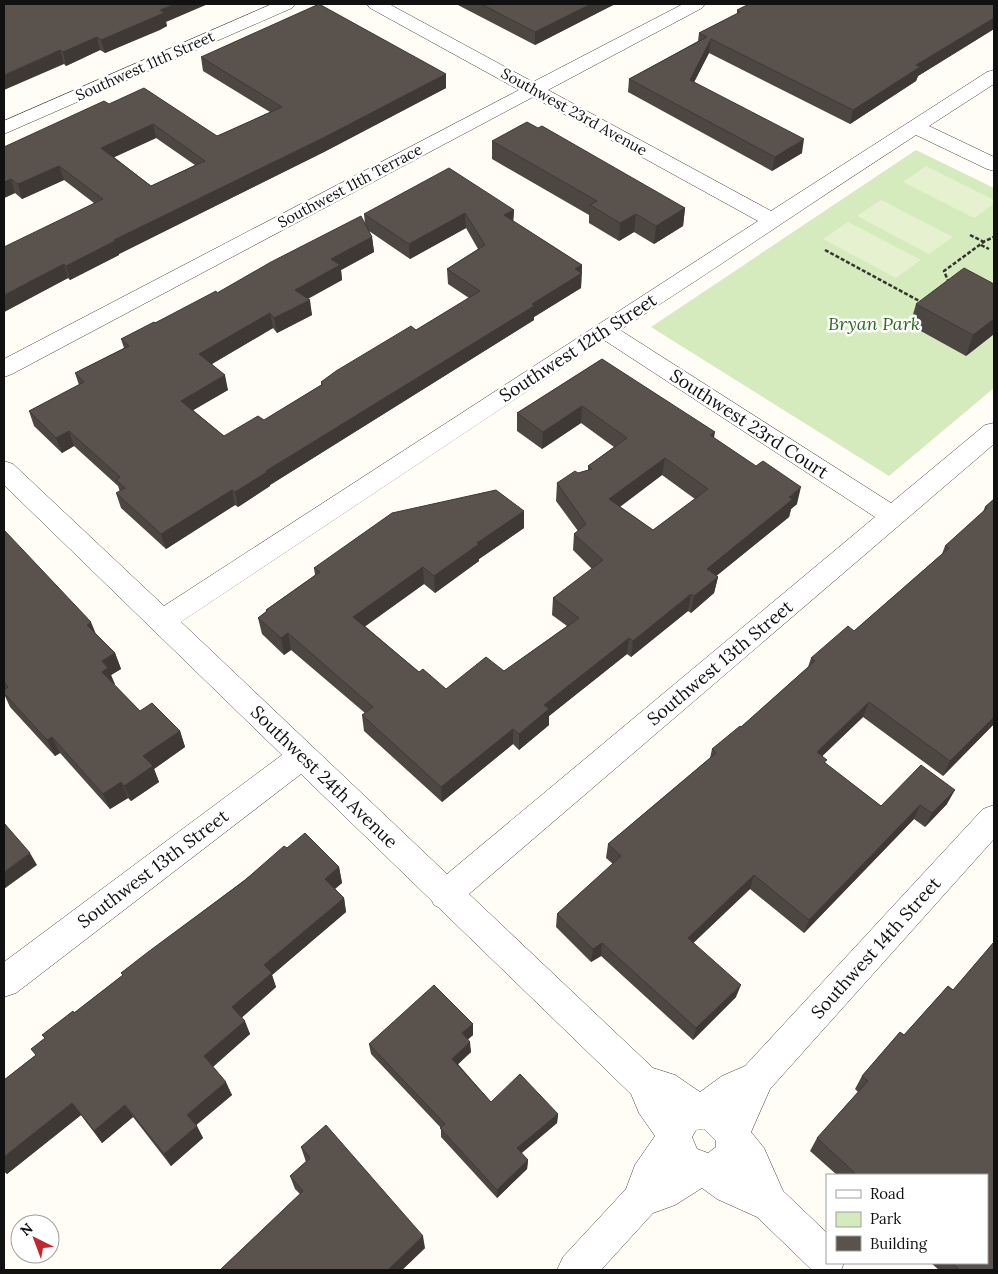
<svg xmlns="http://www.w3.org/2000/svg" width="998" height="1274" font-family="Lora,serif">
<rect width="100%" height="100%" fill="#fffdf5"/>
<polygon fill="#d5ebbd" points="916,150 994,188 994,388 889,476 651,327"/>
<g fill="#e6f2cf">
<polygon points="926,166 994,200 994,204 974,218 903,182"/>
<polygon points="881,200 953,237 929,254 857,216"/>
<polygon points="848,222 921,260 896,278 823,239"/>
</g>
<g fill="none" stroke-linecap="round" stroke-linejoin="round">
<g stroke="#444" stroke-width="1">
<g id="minor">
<polygon points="272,4 295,4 292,8 4,134 4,121"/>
<path d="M367 4H389L533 82 683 4H705L702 8 548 90 771 211 987 72 994 70V84L929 126 994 157V171L987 169 916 135C817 199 720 266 620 330L891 503 985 425 994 423V444L469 894 653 1068 675 1075 700 1092 722 1076 745 1066 983 809 994 805V839L770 1089 751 1132 764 1148 783 1191 827 1233V1263H844L841 1270H812L757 1217 717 1199 702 1188 675 1205 653 1213 601 1270H557L563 1257 626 1189 635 1165 655 1136 639 1113 631 1094 438 907 434 905 432 901 301 774 16 993 4 997V962L282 755 4 485V461L13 464 164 606 758 221 533 97 12 374 4 377V359L519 90 370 8ZM604 340 875 517 447 874 181 622ZM704 1129 716 1141V1147L708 1153 697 1149 692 1137 696 1130Z"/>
</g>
</g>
<g stroke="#333" stroke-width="2.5" stroke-dasharray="4 2" stroke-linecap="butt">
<polyline points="970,235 984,242"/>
<polyline points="981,245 989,249"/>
<polyline points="825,250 923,303"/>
<polyline points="949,283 944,271 985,241 994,237"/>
</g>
<use href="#minor" fill="#fff" fill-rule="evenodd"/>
</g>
<g fill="#4d4742" fill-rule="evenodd">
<polygon points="4,4 166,22 167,26 105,53 100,50 66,66"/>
<polygon points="456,4 615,4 535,45"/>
<polygon points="994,4 994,29 918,76 916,81 850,124 709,53 694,82 802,153 772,171 628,92 629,79 698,41 699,33 737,14 737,10"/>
<path d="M201 57 446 74V88L324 152 119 254V255L70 280 68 278 4 312 94 203 64 180 22 199 15 193 4 198V147L109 104 217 136 224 133 270 112 203 71ZM156 138 195 165 151 186 114 157Z"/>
<polygon points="492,141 685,208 683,226 654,244 634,232 619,241 589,223 589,215 492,159"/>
<path d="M514 210 513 221 582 265 581 288 534 317V320L270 485V486L238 507 235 505 166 549 121 508 116 493 120 492 118 486 74 446 62 453 34 426 29 411 79 385 75 373 124 348 121 339 217 293 365 224 364 214ZM466 228 478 249 447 269 448 284 469 298 416 330 321 382V385L264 420 224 436 193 410 228 390 212 364 273 328 277 333 312 315 308 299 342 280 341 270 374 252 372 237 369 231 410 259Z"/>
<polygon points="994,284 994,334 966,356 910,325 916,304"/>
<path d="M602 359 714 438 797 504 791 509 789 517 716 576 718 577 714 593 691 613 688 611 631 657 627 654 549 716V725L519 750 513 744 442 802 364 731 362 715 365 713 291 650 284 655 262 634 258 618 266 612V610L315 575 314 568 524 511V528L479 559V561L435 593 424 584 365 626 419 672 446 689 504 671 567 626 552 615 553 598 592 569 573 550 574 534 578 531 556 501 557 483 578 473 588 470V466L614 447 581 423 542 449 517 431V413ZM662 475 695 499 653 530 620 507Z"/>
<polygon points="994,499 994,724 943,776 863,717 822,756 826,764 881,806 947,804 925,827 914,819 804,933 750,889 693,943 736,997 693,1040 601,956 591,962 556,927 557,914 613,864 606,858 608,844 710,758 712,749 741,727 808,667 811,658 854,631 942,554 945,546 983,512 985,507"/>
<polygon points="4,532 96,634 115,653 121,669 111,675 114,685 140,711 180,731 185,747 154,769 159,782 131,801 128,798 110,809 60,753 55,756 10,707 4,694"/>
<polygon points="287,848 339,867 342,883 335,889 344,898 346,912 272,975 276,987 242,1017 250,1034 213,1067 232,1095 196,1125 203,1138 171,1166 133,1117 102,1143 81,1115 7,1174 4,1171 4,1080 36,1055 45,1038 74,1013 123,975 121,973"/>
<polygon points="994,942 994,1270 939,1270 931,1263 987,1263 987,1175 837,1175 810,1151 817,1138 858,1092 855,1089 862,1076 900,1032 904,1035 948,986 953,990"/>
<polygon points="473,1024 473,1035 468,1039 471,1052 458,1064 491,1102 558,1114 557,1123 521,1153 528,1160 527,1169 497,1198 441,1137 441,1128 371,1054 369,1044"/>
<polygon points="301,1147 425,1248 402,1270 220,1270 300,1194 295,1189 290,1176 306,1162"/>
</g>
<g fill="#3f3936">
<polygon points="174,4 208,4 166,22 167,26 160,30 105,53 101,40 160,10"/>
<polygon points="591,4 615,4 535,45 535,32"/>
<polygon points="994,18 994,29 918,76 916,81 850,124 853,110 916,65"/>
<polygon points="97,37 100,50 66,66 63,52"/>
<polygon points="711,39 709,53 688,94 690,80"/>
<polygon points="60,50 64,64 4,90 4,75"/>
<polygon points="446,74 446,88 324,152 119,254 119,255 70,280 66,266 114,240"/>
<polygon points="153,124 156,138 104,162 101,148"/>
<polygon points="804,139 802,153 772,171 775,157"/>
<polygon points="59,166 64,180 22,199 18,184"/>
<polygon points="11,179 15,193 4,198 4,182"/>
<polygon points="685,208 683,226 654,244 656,226"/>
<polygon points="514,210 513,225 504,215"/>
<polygon points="465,213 466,228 410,259 409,244"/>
<polygon points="636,214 634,232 619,241 620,223"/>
<polygon points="372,237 374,252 341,270 342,280 297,304 295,290 331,259"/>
<polygon points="64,264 68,278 4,312 4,295"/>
<polygon points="582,265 581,288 534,317 534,320 270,485 270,486 238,507 235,492 266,471 532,304 575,269"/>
<polygon points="310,300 312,315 277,333 274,318"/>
<polygon points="270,313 273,328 203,369 199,354"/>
<polygon points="994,319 994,334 966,356 973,335"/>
<polygon points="225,375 228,390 185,415 181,401"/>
<polygon points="582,406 581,423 542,449 543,432"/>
<polygon points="69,431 74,446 62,453 56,438"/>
<polygon points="715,432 712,449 710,435"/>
<polygon points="665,458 662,475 607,516 609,499"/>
<polygon points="801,487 797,504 791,509 789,517 704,586 707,569 789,497"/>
<polygon points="232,490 235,505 166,549 161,534"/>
<polygon points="524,511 524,528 479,559 479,561 435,593 434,576 477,543"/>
<polygon points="423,567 424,584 356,633 353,617"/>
<polygon points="718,577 714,593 691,613 694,596"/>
<polygon points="691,594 688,611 631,657 633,641"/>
<polygon points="91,622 98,639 87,625"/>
<polygon points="288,633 291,650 284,655 281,638"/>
<polygon points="629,638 627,654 549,716 549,725 519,750 519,734 544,705"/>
<polygon points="115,653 121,669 111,675 115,684 109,689 102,672 102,661"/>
<polygon points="869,702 863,717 812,766 817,752"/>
<polygon points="994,717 994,724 943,776 950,761"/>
<polygon points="513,729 513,744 442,802 441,787"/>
<polygon points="180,731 185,747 154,769 159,782 131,801 124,786 143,756"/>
<polygon points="52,737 60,753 55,756 47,740"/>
<polygon points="121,782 128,798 110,809 103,794"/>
<polygon points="955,790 947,804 925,827 932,813"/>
<polygon points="920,805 914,819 804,933 809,920"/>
<polygon points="30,853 37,865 4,889 4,872"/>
<polygon points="339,867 342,883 328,894 325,879"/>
<polygon points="754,875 750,889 685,951 688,938"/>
<polygon points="344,898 346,912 272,975 276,987 238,1021 232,1007 264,965"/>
<polygon points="602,943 601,956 591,962 593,949"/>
<polygon points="741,985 736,997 693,1040 696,1028"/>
<polygon points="245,1021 250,1034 210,1069 204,1056"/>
<polygon points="473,1024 473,1035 463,1044 462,1033"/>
<polygon points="470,1042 471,1052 453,1069 452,1059"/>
<polygon points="226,1082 232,1095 194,1127 187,1115"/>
<polygon points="72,1103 81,1115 7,1174 4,1171 4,1157"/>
<polygon points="125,1105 133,1117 102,1143 94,1131"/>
<polygon points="558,1114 557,1123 516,1158 517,1148"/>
<polygon points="197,1126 203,1138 171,1166 164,1154"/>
<polygon points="528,1160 527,1169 497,1198 497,1190"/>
<polygon points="423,1236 425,1248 402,1270 388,1270"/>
</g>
<g fill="#5a524d" stroke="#3f3936" fill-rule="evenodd">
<polygon points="4,4 174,4 160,10 164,13 101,40 97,37 63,52 60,50 4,75"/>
<path d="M319 4 446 74 323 138 114 240 115 241 66 266 64 264 4 295V247L103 199 59 166 18 184 11 179 4 182V147L104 101 109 104 144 88 217 136 224 133 282 107 201 57ZM153 124 205 161 151 186 101 148Z"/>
<polygon points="481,4 591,4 535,32"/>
<polygon points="749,4 994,4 994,18 916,65 920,67 853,110 711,39 690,80 804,139 775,157 629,79 707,37 699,33 740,12 737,10"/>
<polygon points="527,122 538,128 542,126 685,208 656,226 636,214 620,223 590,205 597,201 492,141"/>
<polygon points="449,168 514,210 504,215 582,265 575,269 582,273 532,304 534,306 266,471 267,472 235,492 232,490 161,534 116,493 125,488 116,480 120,477 69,431 56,438 29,411 84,382 75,373 129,346 121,339 154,322 155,323 216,291 217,293 271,262 361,216 372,237 331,259 340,265 295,290 310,300 274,318 270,313 199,354 225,375 181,401 224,436 258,416 264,420 323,384 321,382 336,371 411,326 416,330 480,291 447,269 485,245 465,213 409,244 364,214"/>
<polygon points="964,268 994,284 994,319 973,335 916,304"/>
<path d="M602 359 715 432 710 435 756 466 763 461 801 487 789 497 793 499 707 569 718 577 694 596 691 594 633 641 629 638 544 705 549 709 519 734 513 729 441 787 362 715 373 707 288 633 281 638 258 618 267 611 266 610 320 572 314 568 392 513 496 490 524 511 477 543 479 544 434 576 423 567 353 617 419 672 423 669 446 689 486 657 504 671 579 618 553 598 603 560 574 534 586 524 557 483 575 471 578 473 592 469 588 466 627 438 582 406 543 432 517 413ZM665 458 708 489 653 530 609 499Z"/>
<polygon points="994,499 994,717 950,761 869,702 817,752 827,760 824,762 881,806 921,765 955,790 932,813 920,805 809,920 754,875 688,938 741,985 696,1028 602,943 593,949 557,914 621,856 608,844 716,753 712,749 740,726 741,727 815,661 811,658 848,626 854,631 949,548 945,546 987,508 985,507"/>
<polygon points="5,531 91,622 87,625 115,653 102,661 108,668 102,672 140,711 152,703 180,731 143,756 153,766 124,786 121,782 103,794 52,737 47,740 4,693 4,690 8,687 4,682 4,532"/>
<polygon points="4,823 30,853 4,872"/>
<polygon points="305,833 339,867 325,879 344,898 264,965 272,973 232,1007 245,1021 204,1056 226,1082 187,1115 197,1126 164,1154 125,1105 94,1131 72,1103 4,1157 4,1080 36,1055 31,1049 45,1038 42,1035 73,1011 74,1013 123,975 121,973 148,952 244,881 284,846 287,848"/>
<polygon points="994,942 994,1270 960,1270 952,1263 987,1263 987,1175 857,1175 817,1138 868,1081 862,1076 900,1032 904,1035 948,986 953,990"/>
<polygon points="434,985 473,1024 462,1033 470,1042 452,1059 491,1102 520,1074 558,1114 517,1148 528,1160 497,1190 440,1128 445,1124 369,1044"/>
<polygon points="326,1125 423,1236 388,1270 220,1270 303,1191 290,1176 310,1158 301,1147"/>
</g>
<g text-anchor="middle" stroke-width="5" stroke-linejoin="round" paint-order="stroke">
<g font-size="15" fill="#111" stroke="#fff">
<text transform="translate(145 66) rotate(-24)" y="5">Southwest 11th Street</text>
<text transform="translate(574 112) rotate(29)" y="5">Southwest 23rd Avenue</text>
<text transform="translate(350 186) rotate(-28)" y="5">Southwest 11th Terrace</text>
</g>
<g font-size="18" font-style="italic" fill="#2f6b1f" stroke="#fff">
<text x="874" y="330">Bryan Park</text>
</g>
<g font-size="18" fill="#111" stroke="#fff">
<text transform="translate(578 348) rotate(-33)" y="6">Southwest 12th Street</text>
<text transform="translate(749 424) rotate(33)" y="6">Southwest 23rd Court</text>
<text transform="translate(720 663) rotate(-40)" y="6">Southwest 13th Street</text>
<text transform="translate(324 777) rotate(44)" y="6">Southwest 24th Avenue</text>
<text transform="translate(153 869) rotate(-37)" y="6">Southwest 13th Street</text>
<text transform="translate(876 948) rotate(-48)" y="6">Southwest 14th Street</text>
</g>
</g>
<rect width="998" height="1274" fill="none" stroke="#111111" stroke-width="10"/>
<rect x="826" y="1174" width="162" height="90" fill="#ffffff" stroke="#a0a0a0"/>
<rect x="836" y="1190" width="25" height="8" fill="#ffffff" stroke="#a0a0a0"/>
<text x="870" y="1199" font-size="15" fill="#111111">Road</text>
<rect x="836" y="1212" width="25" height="15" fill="#d5ebbd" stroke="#a0a0a0"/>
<text x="870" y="1224" font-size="15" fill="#111111">Park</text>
<rect x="836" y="1236" width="25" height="15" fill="#5a524d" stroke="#a0a0a0"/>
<text x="870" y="1249" font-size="15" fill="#111111">Building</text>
<g transform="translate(35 1239) rotate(318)"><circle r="24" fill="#ffffff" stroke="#a0a0a0"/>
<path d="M0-4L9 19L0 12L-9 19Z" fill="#c4262e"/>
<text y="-8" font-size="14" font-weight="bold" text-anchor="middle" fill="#111111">N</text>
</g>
</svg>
